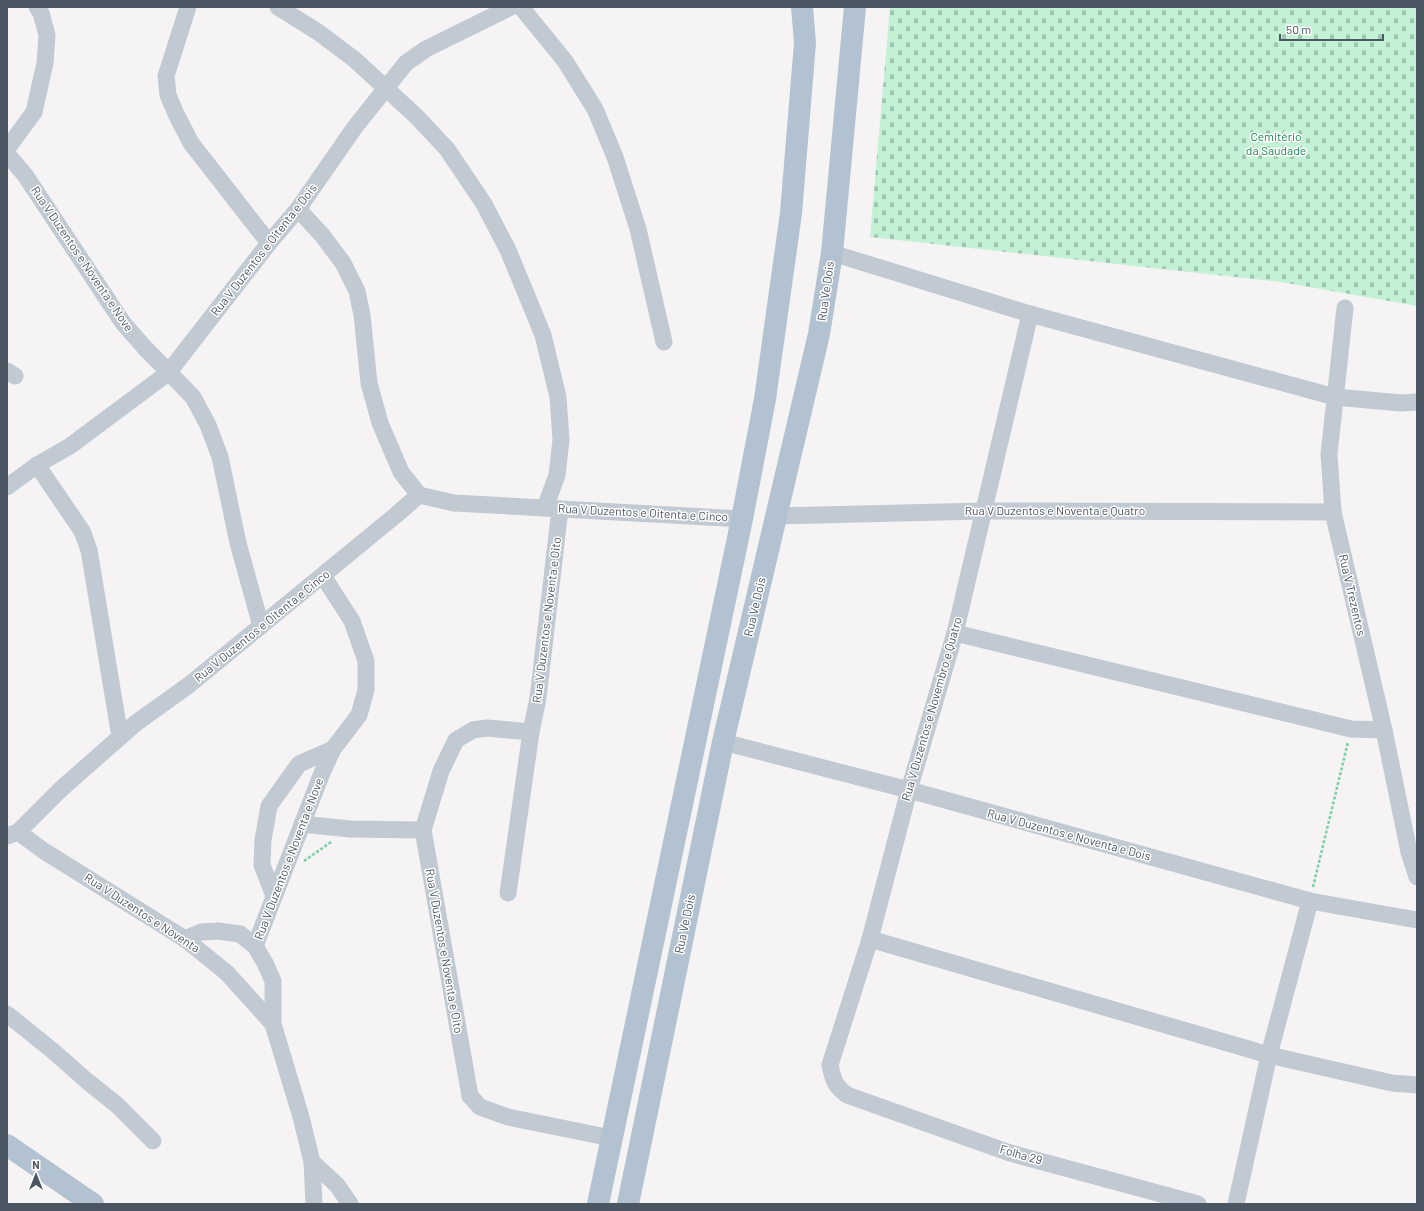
<svg xmlns="http://www.w3.org/2000/svg" width="1424" height="1211" font-family="Barlow,sans-serif">
<defs>
<pattern id="cemetery-stones" width="16" height="16" patternUnits="userSpaceOnUse"><rect width="16" height="16" fill="#c3f1d5"/><path d="M2 7V4a2 2 0 0 1 4 0v3zM10 15v-3a2 2 0 0 1 4 0v3z" fill="#a0c6b0"/></pattern>
</defs>
<rect width="100%" height="100%" fill="#f5f3f3"/>
<polygon fill="url(#cemetery-stones)" points="890,7 1417,7 1417,306 1281,282 870,237"/>
<g fill="none" stroke-linecap="round" stroke-linejoin="round">
<g stroke="#7ad0a6" stroke-width="2.5" stroke-dasharray="3 2" stroke-linecap="butt">
<polyline points="304,861 331,842"/>
<polyline points="1313,887 1348,742"/>
</g>
<g stroke="#c1cad2" stroke-width="17">
<polyline points="188,7 166,76 168,95 176,114 191,143 269,243"/>
<polyline points="278,7 318,32 354,59 416,116 447,149 484,204 508,250 543,335 558,397 561,440 557,475 545,508"/>
<polyline points="521,7 565,61 595,109 615,157 638,229 664,342"/>
<polyline points="7,149 34,112 45,63 47,35 41,13 37,7"/>
<polyline points="7,154 25,175 123,323 145,348 193,397 208,425 220,457 238,543 261,626"/>
<polyline points="298,209 322,235 343,263 357,291 362,315 369,383 380,423 401,472 419,495"/>
<polyline points="832,253 1030,314 1335,397 1401,403 1417,402"/>
<polyline points="1345,308 1329,454 1333,512 1384,730 1409,852 1417,877"/>
<path d="M1030 314 955 633 909 790 870 939 830 1065C833 1080 835 1086 847 1095L1010 1153 1198 1204"/>
<polyline points="7,371 15,376"/>
<polyline points="37,465 82,531 89,550 120,737"/>
<polyline points="7,487 37,465 70,446 168,373 269,243 298,209 355,127 406,63 426,49 511,7"/>
<polyline points="419,495 454,503 742,519"/>
<polyline points="560,509 538,698 531,732 487,728 473,730 456,740 441,771 423,830 470,1096 480,1107 508,1117 611,1138"/>
<polyline points="777,516 984,511 1333,512"/>
<polyline points="955,633 1351,729 1384,730"/>
<polyline points="723,742 909,790 1310,901 1417,920"/>
<polyline points="302,824 350,829 423,830"/>
<polyline points="18,832 44,851 185,939 227,973 273,1024"/>
<polyline points="7,836 18,832 61,789 136,723 189,685 396,515 419,495"/>
<polyline points="508,893 531,732"/>
<polyline points="274,896 262,865 263,840 269,806 299,764 333,749"/>
<polyline points="185,939 201,932 218,931 240,934 255,946 265,963 273,981 273,1024 301,1117 312,1162 314,1204"/>
<polyline points="870,939 1269,1055 1392,1083 1417,1085"/>
<polyline points="255,946 322,773 333,749 359,715 366,690 366,661 352,621 323,576"/>
<polyline points="7,1014 53,1051 87,1081 117,1105 153,1141"/>
<polyline points="312,1162 337,1185 350,1204"/>
<polyline points="1236,1204 1269,1055 1310,901"/>
</g>
<g stroke="#b3c2d1" stroke-width="22">
<polyline points="7,1145 93,1204"/>
<polyline points="598,1204 742,519 765,399 791,213 805,43 802,7"/>
<polyline points="628,1204 723,742 819,334 832,253 855,7"/>
</g>
</g>
<g text-anchor="middle" stroke-width="3" stroke-linejoin="round" paint-order="stroke">
<g font-size="12" fill="#17864f" stroke="#fff">
<text x="1276" y="141">Cemitério<tspan x="1276" dy="14">da Saudade</tspan></text>
</g>
<g font-size="12" fill="#4a5661" stroke="#fff">
<text transform="translate(264 250) rotate(-52)" y="4">Rua V Duzentos e Oitenta e Dois</text>
<text transform="translate(82 259) rotate(56)" y="4">Rua V Duzentos e Noventa e Nove</text>
<text transform="translate(826 291) rotate(-82)" y="4">Rua Ve Dois</text>
<text x="1055" y="515">Rua V Duzentos e Noventa e Quatro</text>
<text transform="translate(643 513) rotate(3)" y="4">Rua V Duzentos e Oitenta e Cinco</text>
<text transform="translate(1352 595) rotate(77)" y="4">Rua V Trezentos</text>
<text transform="translate(755 607) rotate(-77)" y="4">Rua Ve Dois</text>
<text transform="translate(547 620) rotate(-83)" y="4">Rua V Duzentos e Noventa e Oito</text>
<text transform="translate(262 626) rotate(-39)" y="4">Rua V Duzentos e Oitenta e Cinco</text>
<text transform="translate(932 709) rotate(-74)" y="4">Rua V Duzentos e Novembro e Quatro</text>
<text transform="translate(1069 835) rotate(15)" y="4">Rua V Duzentos e Noventa e Dois</text>
<text transform="translate(289 859) rotate(-69)" y="4">Rua V Duzentos e Noventa e Nove</text>
<text transform="translate(142 913) rotate(33)" y="4">Rua V Duzentos e Noventa</text>
<text transform="translate(685 924) rotate(-78)" y="4">Rua Ve Dois</text>
<text transform="translate(444 951) rotate(80)" y="4">Rua V Duzentos e Noventa e Oito</text>
<text transform="translate(1021 1155) rotate(16)" y="4">Folha 29</text>
</g>
</g>
<rect width="1424" height="1211" fill="none" stroke="#4a5661" stroke-width="16"/>
<g transform="translate(36 1175)" stroke="#ffffff" stroke-width="3" paint-order="stroke">
<path d="M0-3L7 15L0 10L-7 15Z" fill="#4a5661"/>
<text y="-6" font-size="11" font-weight="bold" text-anchor="middle" fill="#4a5661">N</text>
</g>
<path d="M1280 34v6h103v-6" fill="none" stroke="#4a5661" stroke-width="2"/>
<text x="1286" y="34" font-size="12" fill="#4a5661" stroke="#ffffff" stroke-width="3" paint-order="stroke">50 m</text>
</svg>
